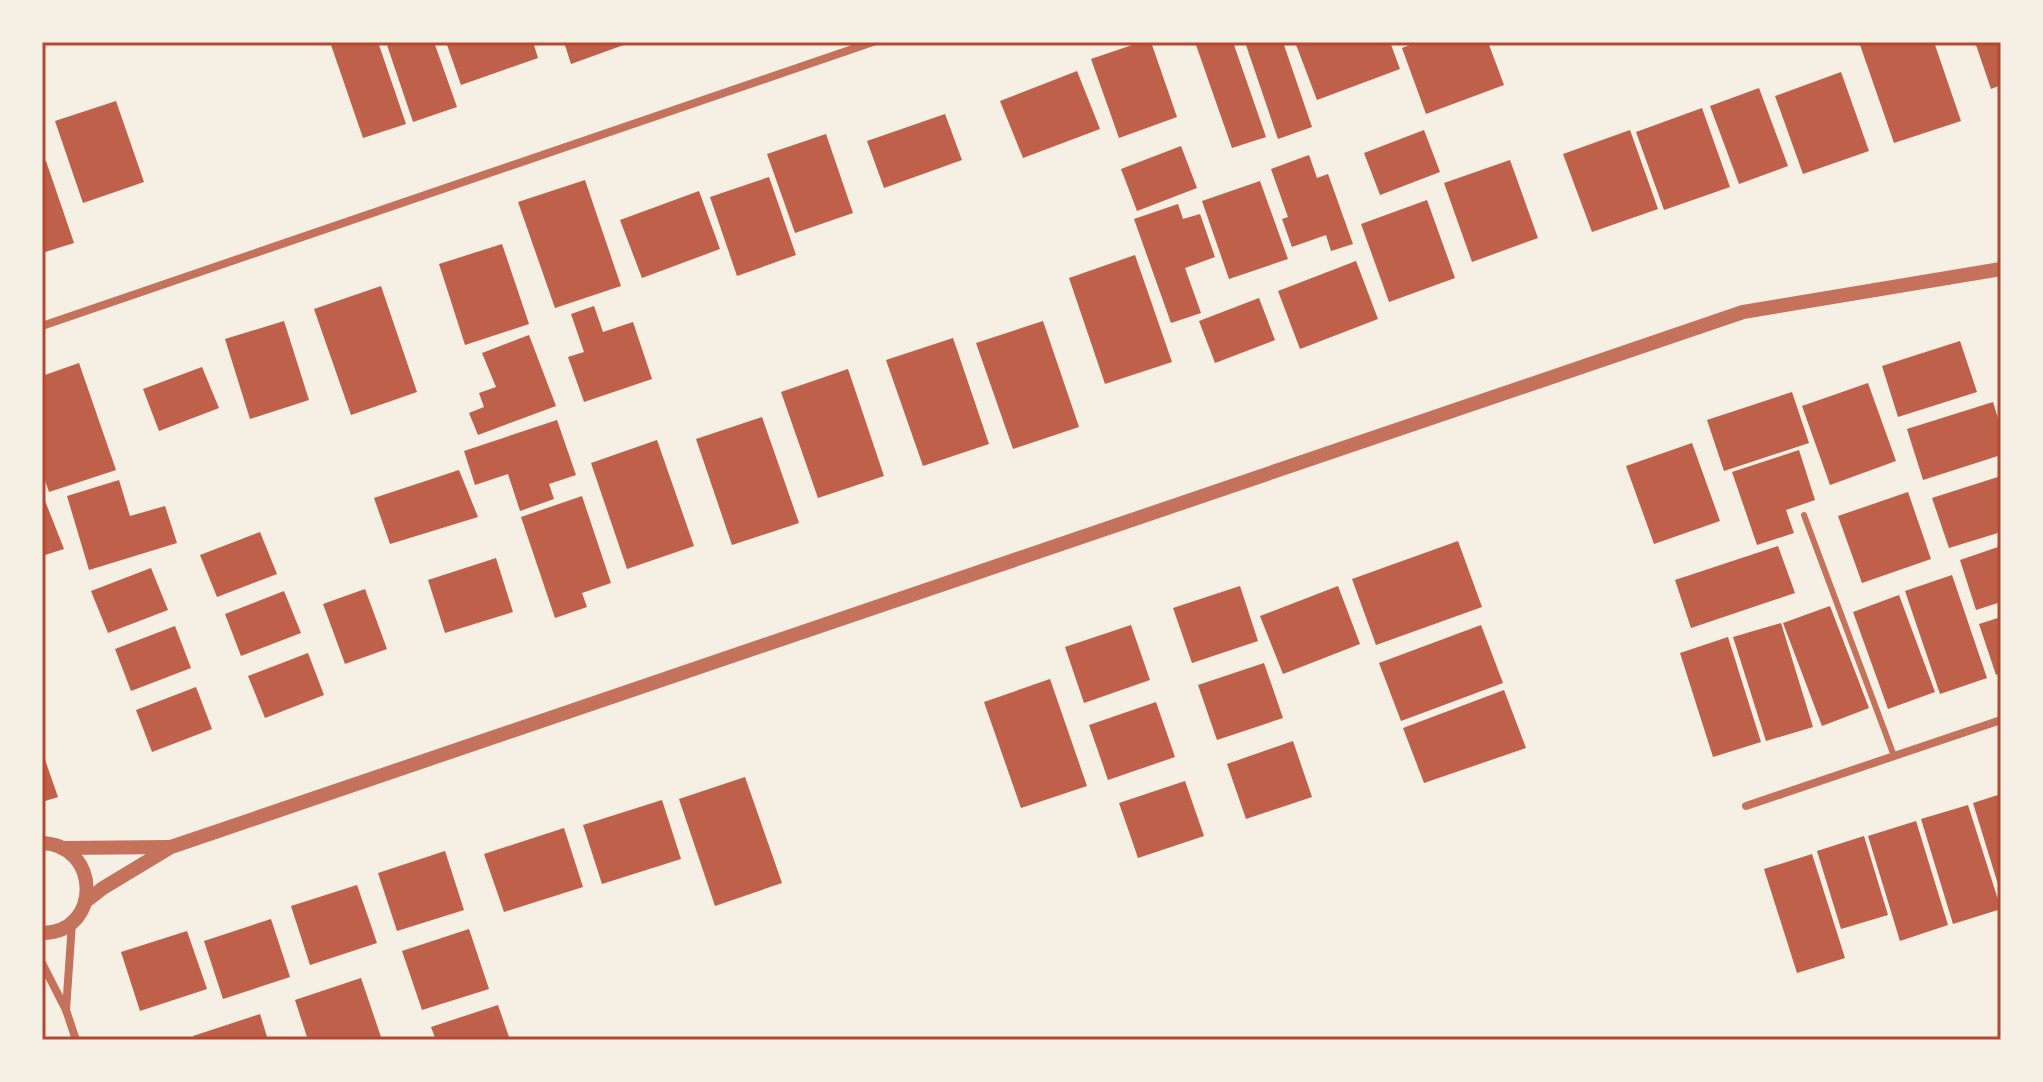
<svg xmlns="http://www.w3.org/2000/svg" width="2043" height="1082" font-family="Commissioner,sans-serif">
<rect width="100%" height="100%" fill="#f6efe4"/>
<g fill="#bf614a">
<polygon points="330,42 378,42 406,124 363,138"/>
<polygon points="386,42 434,42 457,107 413,122"/>
<polygon points="446,42 533,42 538,58 461,85"/>
<polygon points="564,42 632,42 571,64"/>
<polygon points="1141,42 1151,42 1177,117 1119,138 1091,59"/>
<polygon points="1195,42 1233,42 1266,137 1232,148"/>
<polygon points="1245,42 1283,42 1312,127 1278,139"/>
<polygon points="1295,42 1390,42 1400,69 1317,100"/>
<polygon points="1417,42 1488,42 1504,85 1426,114 1402,48"/>
<polygon points="1859,42 1934,42 1961,121 1894,143"/>
<polygon points="1975,42 2001,42 2001,85 1991,89"/>
<polygon points="1077,71 1100,129 1023,158 1000,101"/>
<polygon points="1841,72 1869,151 1803,174 1775,96"/>
<polygon points="1759,88 1788,166 1739,184 1710,106"/>
<polygon points="116,101 144,182 83,203 55,121"/>
<polygon points="1702,108 1730,187 1664,210 1636,132"/>
<polygon points="945,114 962,160 884,188 867,141"/>
<polygon points="1424,130 1440,172 1380,195 1364,153"/>
<polygon points="1630,130 1658,209 1592,232 1563,154"/>
<polygon points="826,134 853,213 795,233 767,154"/>
<polygon points="1181,146 1197,188 1137,211 1121,169"/>
<polygon points="1309,155 1317,178 1328,174 1353,244 1331,251 1326,235 1292,247 1282,219 1288,217 1271,169"/>
<polygon points="1510,160 1538,238 1472,262 1444,183"/>
<polygon points="46,161 74,243 42,253 42,162"/>
<polygon points="769,177 796,255 737,276 710,197"/>
<polygon points="585,180 621,286 555,308 518,202"/>
<polygon points="1260,181 1288,259 1229,279 1202,201"/>
<polygon points="699,191 720,249 642,278 620,220"/>
<polygon points="1427,200 1455,278 1389,302 1361,224"/>
<polygon points="1178,204 1183,219 1200,214 1215,257 1185,268 1201,313 1171,323 1134,219"/>
<polygon points="502,244 529,324 465,345 439,264"/>
<polygon points="1135,255 1172,362 1105,384 1069,278"/>
<polygon points="1356,261 1378,319 1300,349 1278,291"/>
<polygon points="381,286 417,392 351,415 314,309"/>
<polygon points="1259,298 1275,340 1215,363 1199,321"/>
<polygon points="594,306 603,332 633,322 652,379 584,402 568,357 584,352 571,314"/>
<polygon points="284,321 309,400 250,419 225,339"/>
<polygon points="1043,321 1079,427 1013,449 976,343"/>
<polygon points="529,335 556,406 478,435 469,413 484,407 479,393 496,387 482,353"/>
<polygon points="953,338 989,444 923,466 886,360"/>
<polygon points="1960,341 1977,392 1898,417 1882,366"/>
<polygon points="79,363 116,470 49,492 42,472 42,376"/>
<polygon points="202,367 219,408 159,431 143,389"/>
<polygon points="848,369 884,476 818,498 781,392"/>
<polygon points="1868,383 1896,461 1830,485 1802,406"/>
<polygon points="1792,392 1809,443 1724,471 1707,420"/>
<polygon points="1993,402 2001,428 2001,455 1923,480 1907,429"/>
<polygon points="762,417 799,523 732,545 696,439"/>
<polygon points="557,420 576,475 549,484 554,499 520,511 508,474 475,485 464,451"/>
<polygon points="657,440 694,546 627,569 591,463"/>
<polygon points="1692,443 1720,521 1654,544 1626,466"/>
<polygon points="1799,450 1815,500 1786,510 1794,533 1757,545 1732,472"/>
<polygon points="459,470 478,517 390,544 374,498"/>
<polygon points="2001,476 2001,532 1949,548 1932,498"/>
<polygon points="119,480 130,516 165,506 177,543 89,570 67,496"/>
<polygon points="1908,492 1931,559 1862,583 1838,516"/>
<polygon points="42,493 64,549 42,556"/>
<polygon points="582,496 611,583 582,593 587,607 555,618 521,517"/>
<polygon points="260,532 277,574 217,597 200,555"/>
<polygon points="1458,541 1482,607 1376,645 1352,579"/>
<polygon points="1778,546 1795,593 1691,628 1675,580"/>
<polygon points="2001,546 2001,602 1976,610 1960,560"/>
<polygon points="496,558 513,612 445,633 428,580"/>
<polygon points="151,568 168,610 108,633 91,591"/>
<polygon points="1952,575 1987,678 1940,694 1905,591"/>
<polygon points="1240,586 1258,641 1192,663 1173,608"/>
<polygon points="1338,586 1360,644 1283,674 1260,616"/>
<polygon points="365,589 387,649 345,664 323,604"/>
<polygon points="284,591 301,633 241,656 225,614"/>
<polygon points="1899,595 1935,692 1888,709 1853,612"/>
<polygon points="1830,606 1869,708 1822,726 1783,623"/>
<polygon points="2001,617 2001,673 1996,675 1979,624"/>
<polygon points="1781,623 1813,727 1766,741 1733,637"/>
<polygon points="1131,625 1150,680 1084,703 1065,647"/>
<polygon points="1481,625 1503,683 1401,721 1379,663"/>
<polygon points="175,626 191,668 131,691 115,649"/>
<polygon points="1728,637 1761,742 1713,757 1680,653"/>
<polygon points="308,653 324,695 265,718 248,676"/>
<polygon points="1264,663 1283,718 1217,740 1198,685"/>
<polygon points="1050,679 1087,786 1021,808 984,702"/>
<polygon points="196,687 212,729 152,752 136,710"/>
<polygon points="1504,690 1526,748 1424,783 1403,728"/>
<polygon points="1156,702 1175,757 1108,780 1089,725"/>
<polygon points="1293,741 1312,797 1246,819 1227,764"/>
<polygon points="42,751 58,797 42,802"/>
<polygon points="745,777 782,883 715,906 679,799"/>
<polygon points="1185,781 1204,836 1138,858 1119,803"/>
<polygon points="2001,794 2001,891 2000,891 1973,803"/>
<polygon points="662,800 681,859 602,884 583,825"/>
<polygon points="1968,805 2001,909 1953,924 1921,819"/>
<polygon points="1916,821 1948,925 1900,941 1868,836"/>
<polygon points="564,828 583,887 504,912 484,854"/>
<polygon points="1864,836 1888,915 1841,929 1817,851"/>
<polygon points="445,851 464,910 397,931 378,873"/>
<polygon points="1812,854 1845,958 1797,973 1764,869"/>
<polygon points="357,885 377,943 310,965 291,906"/>
<polygon points="271,919 290,977 223,999 204,941"/>
<polygon points="469,929 489,989 422,1010 402,951"/>
<polygon points="187,931 207,989 140,1011 121,952"/>
<polygon points="361,978 381,1037 371,1040 308,1040 295,1000"/>
<polygon points="498,1005 510,1040 436,1040 431,1027"/>
<polygon points="260,1014 268,1040 194,1040 193,1036"/>
</g>
<g fill="none" stroke-linecap="round" stroke-linejoin="round">
<polyline stroke="#c5725c" stroke-width="6" points="1804,515 1894,756"/>
<g stroke="#c5725c" stroke-width="8">
<polyline points="42,326 873,42"/>
<polyline points="1746,806 2001,720"/>
<polyline points="42,963 66,1010 76,1040"/>
<polyline points="66,1010 72,923"/>
</g>
<g stroke="#c5725c" stroke-width="14">
<path d="M42 843C101 845 102 933 42 933"/>
<polyline points="64,848 170,847"/>
<polyline points="85,902 103,888 171,847 1743,312 2001,269"/>
</g>
</g>
<rect width="2043" height="1082" fill="none" stroke="#f6efe4" stroke-width="88"/>
<rect x="44" y="44" width="1955" height="994" fill="none" stroke="#b5482f" stroke-width="3"/>
</svg>
